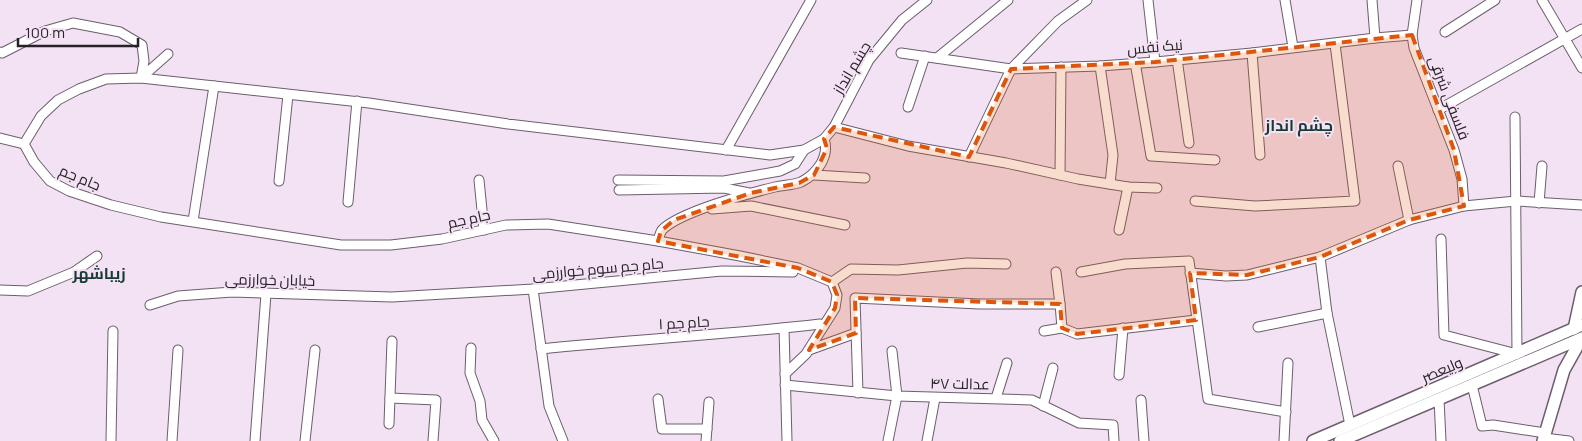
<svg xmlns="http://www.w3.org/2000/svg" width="1582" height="441" font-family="Manrope,Cairo,sans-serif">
<rect width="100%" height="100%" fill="#f2e2f3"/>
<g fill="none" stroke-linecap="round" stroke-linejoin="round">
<g stroke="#6c5e6d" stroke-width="11">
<g id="minor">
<polyline points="1148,0 1155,62"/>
<polyline points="1285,0 1293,47"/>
<polyline points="1372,0 1375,38"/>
<polyline points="1417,0 1412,35 1414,48 1454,150 1462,179 1464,206"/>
<polyline points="1542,0 1582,68"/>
<polyline points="1445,32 1495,0"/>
<polyline points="0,52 2,53 45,31 73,23 120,32 142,45 144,61 141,78 168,54"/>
<polyline points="901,53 1011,69 1100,66 1155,62 1252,53 1375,38 1412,35"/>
<polyline points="1252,53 1260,155"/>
<polyline points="937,58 1008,0"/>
<polyline points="1177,59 1189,143"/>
<polyline points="1135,62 1151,156 1215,160"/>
<polyline points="1100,66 1113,155 1110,184"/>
<polyline points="908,107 925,56"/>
<polyline points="1438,110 1582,29"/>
<polyline points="834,127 908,146 1006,163 1078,179 1128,187 1157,188"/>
<polyline points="0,138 24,144"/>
<polyline points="726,150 811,0"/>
<polyline points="969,157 1011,69 1058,21 1087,0"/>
<polyline points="1398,166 1409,220"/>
<polyline points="814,175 865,178"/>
<polyline points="1060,175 1061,67"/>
<polyline points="479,180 484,230"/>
<polyline points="618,180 724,181 780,171 795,164 804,150"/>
<polyline points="279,181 288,95"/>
<polyline points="619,190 724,188 749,193"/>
<polyline points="1195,201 1255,206 1355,201 1335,44"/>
<polyline points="348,202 357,101"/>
<polyline points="1539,203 1542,166"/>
<polyline points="712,209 751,206 845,225"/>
<polyline points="193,221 214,86"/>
<polyline points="1119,230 1128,187"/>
<polyline points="1441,239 1444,335 1517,354 1515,117"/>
<path d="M658 241C659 237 660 233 662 230 679 212 750 193 775 187 784 185 794 185 801 182 817 174 830 156 824 139"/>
<polyline points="1320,257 1327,313 1350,425"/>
<polyline points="1081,272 1125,264 1189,261 1208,399 1286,412"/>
<polyline points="1190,273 1226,276 1247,275 1320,257 1409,220 1464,206 1516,201 1582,205"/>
<polyline points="832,282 851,269 898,270 967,263 1006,264"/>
<polyline points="533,289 549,406 563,441"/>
<polyline points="0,290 28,291 74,272 97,256"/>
<polyline points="1060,304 1062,328"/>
<polyline points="150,305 178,296 232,292 392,297 533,289 722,271 793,272"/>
<polyline points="1258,327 1327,313"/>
<polyline points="784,328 787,441"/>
<polyline points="1062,328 1077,334 1196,320"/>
<polyline points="1044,331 1062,328"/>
<polyline points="471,348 470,373 480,401 482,420 494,441"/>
<path d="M541 349C634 339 727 335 820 324"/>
<polyline points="809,350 856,333"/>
<polyline points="785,374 806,354 835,308 837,295 832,282 798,268 740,256 658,241 548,224 506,225 442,239 391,245 341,245 161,217 111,205 69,191 50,181 34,162 24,144 41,116 58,100 79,89 106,79 141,78 369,103 508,124 770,155 804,150 824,139 834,127 869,60 902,20 927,0"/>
<polyline points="1119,375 1123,328"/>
<polyline points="785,385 897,396 1032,400 1079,423 1113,425 1114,441"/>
<polyline points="1472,385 1482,426 1493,425 1545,433"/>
<polyline points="858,393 855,298 979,304 1060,304 1056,272"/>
<polyline points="390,398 436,400 433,441"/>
<polyline points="996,398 1007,363"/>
<polyline points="658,399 662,429 707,429"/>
<polyline points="1439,399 1441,441"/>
<polyline points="1141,400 1144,441"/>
<polyline points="1043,406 1053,368"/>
<polyline points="389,424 392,341"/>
<polyline points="1544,438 1569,441"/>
<polyline points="111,441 113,331"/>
<polyline points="172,441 178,350"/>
<polyline points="255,441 266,294"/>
<polyline points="305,441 315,350"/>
<polyline points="706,441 709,402"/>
<polyline points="888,441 897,396 892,351"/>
<polyline points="927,441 935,398"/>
<polyline points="1284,441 1288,363"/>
</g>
</g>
<g stroke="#6c5e6d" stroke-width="14">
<g id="major">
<polyline points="1574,329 1582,292"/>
<polyline points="1313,441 1582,325"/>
<polyline points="1340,441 1582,338"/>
<polyline points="1543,441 1564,370 1582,338"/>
</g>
</g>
<use href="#minor" stroke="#fff" stroke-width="9"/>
<use href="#major" stroke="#fff" stroke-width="11"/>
</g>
<path fill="#de560d" fill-opacity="0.2" stroke="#de560d" stroke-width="4" stroke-dasharray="10 6" stroke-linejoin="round" d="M1412 35 1454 150 1464 206 1409 220 1320 257 1247 275 1190 273 1196 320 1077 334 1062 328 1060 304 855 298 856 333 809 350 835 308 837 295 832 282 798 268 658 241 661 231 674 220 751 193 799 183 814 175 827 148 824 139 834 127 969 157 1011 69 1155 62Z"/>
<g text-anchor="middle" stroke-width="4" stroke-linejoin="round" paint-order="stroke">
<g font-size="15" fill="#282228" stroke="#f2e2f3">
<text transform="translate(1155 47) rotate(-5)" y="5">نیک نفس</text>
<text transform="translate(852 68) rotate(-59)" y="5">چشم انداز</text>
<text transform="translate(1449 98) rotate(69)" y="5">فلسفی شرقی</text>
<text transform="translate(80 178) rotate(23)" y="5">جام جم</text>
<text transform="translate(469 219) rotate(-12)" y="5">جام جم</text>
<text transform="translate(598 269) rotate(-5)" y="5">جام جم سوم خوارزمی</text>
<text transform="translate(270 280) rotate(1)" y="5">خیابان خوارزمی</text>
<text transform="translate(684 323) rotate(-3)" y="5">۱ جام جم</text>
<text transform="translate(1442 370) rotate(-23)" y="5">ولیعصر</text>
<text transform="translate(960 384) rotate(1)" y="5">عدالت ۴۷</text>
</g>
<g font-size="16" font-weight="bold" fill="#193a34" stroke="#f2e2f3">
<text x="1299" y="131">چشم انداز</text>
<text x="99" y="279">زیباشهر</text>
</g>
</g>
<path d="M18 38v8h120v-8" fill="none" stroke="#282228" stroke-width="2.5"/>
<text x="25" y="38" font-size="15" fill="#282228" stroke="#f2e2f3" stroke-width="4" paint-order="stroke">100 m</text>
</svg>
